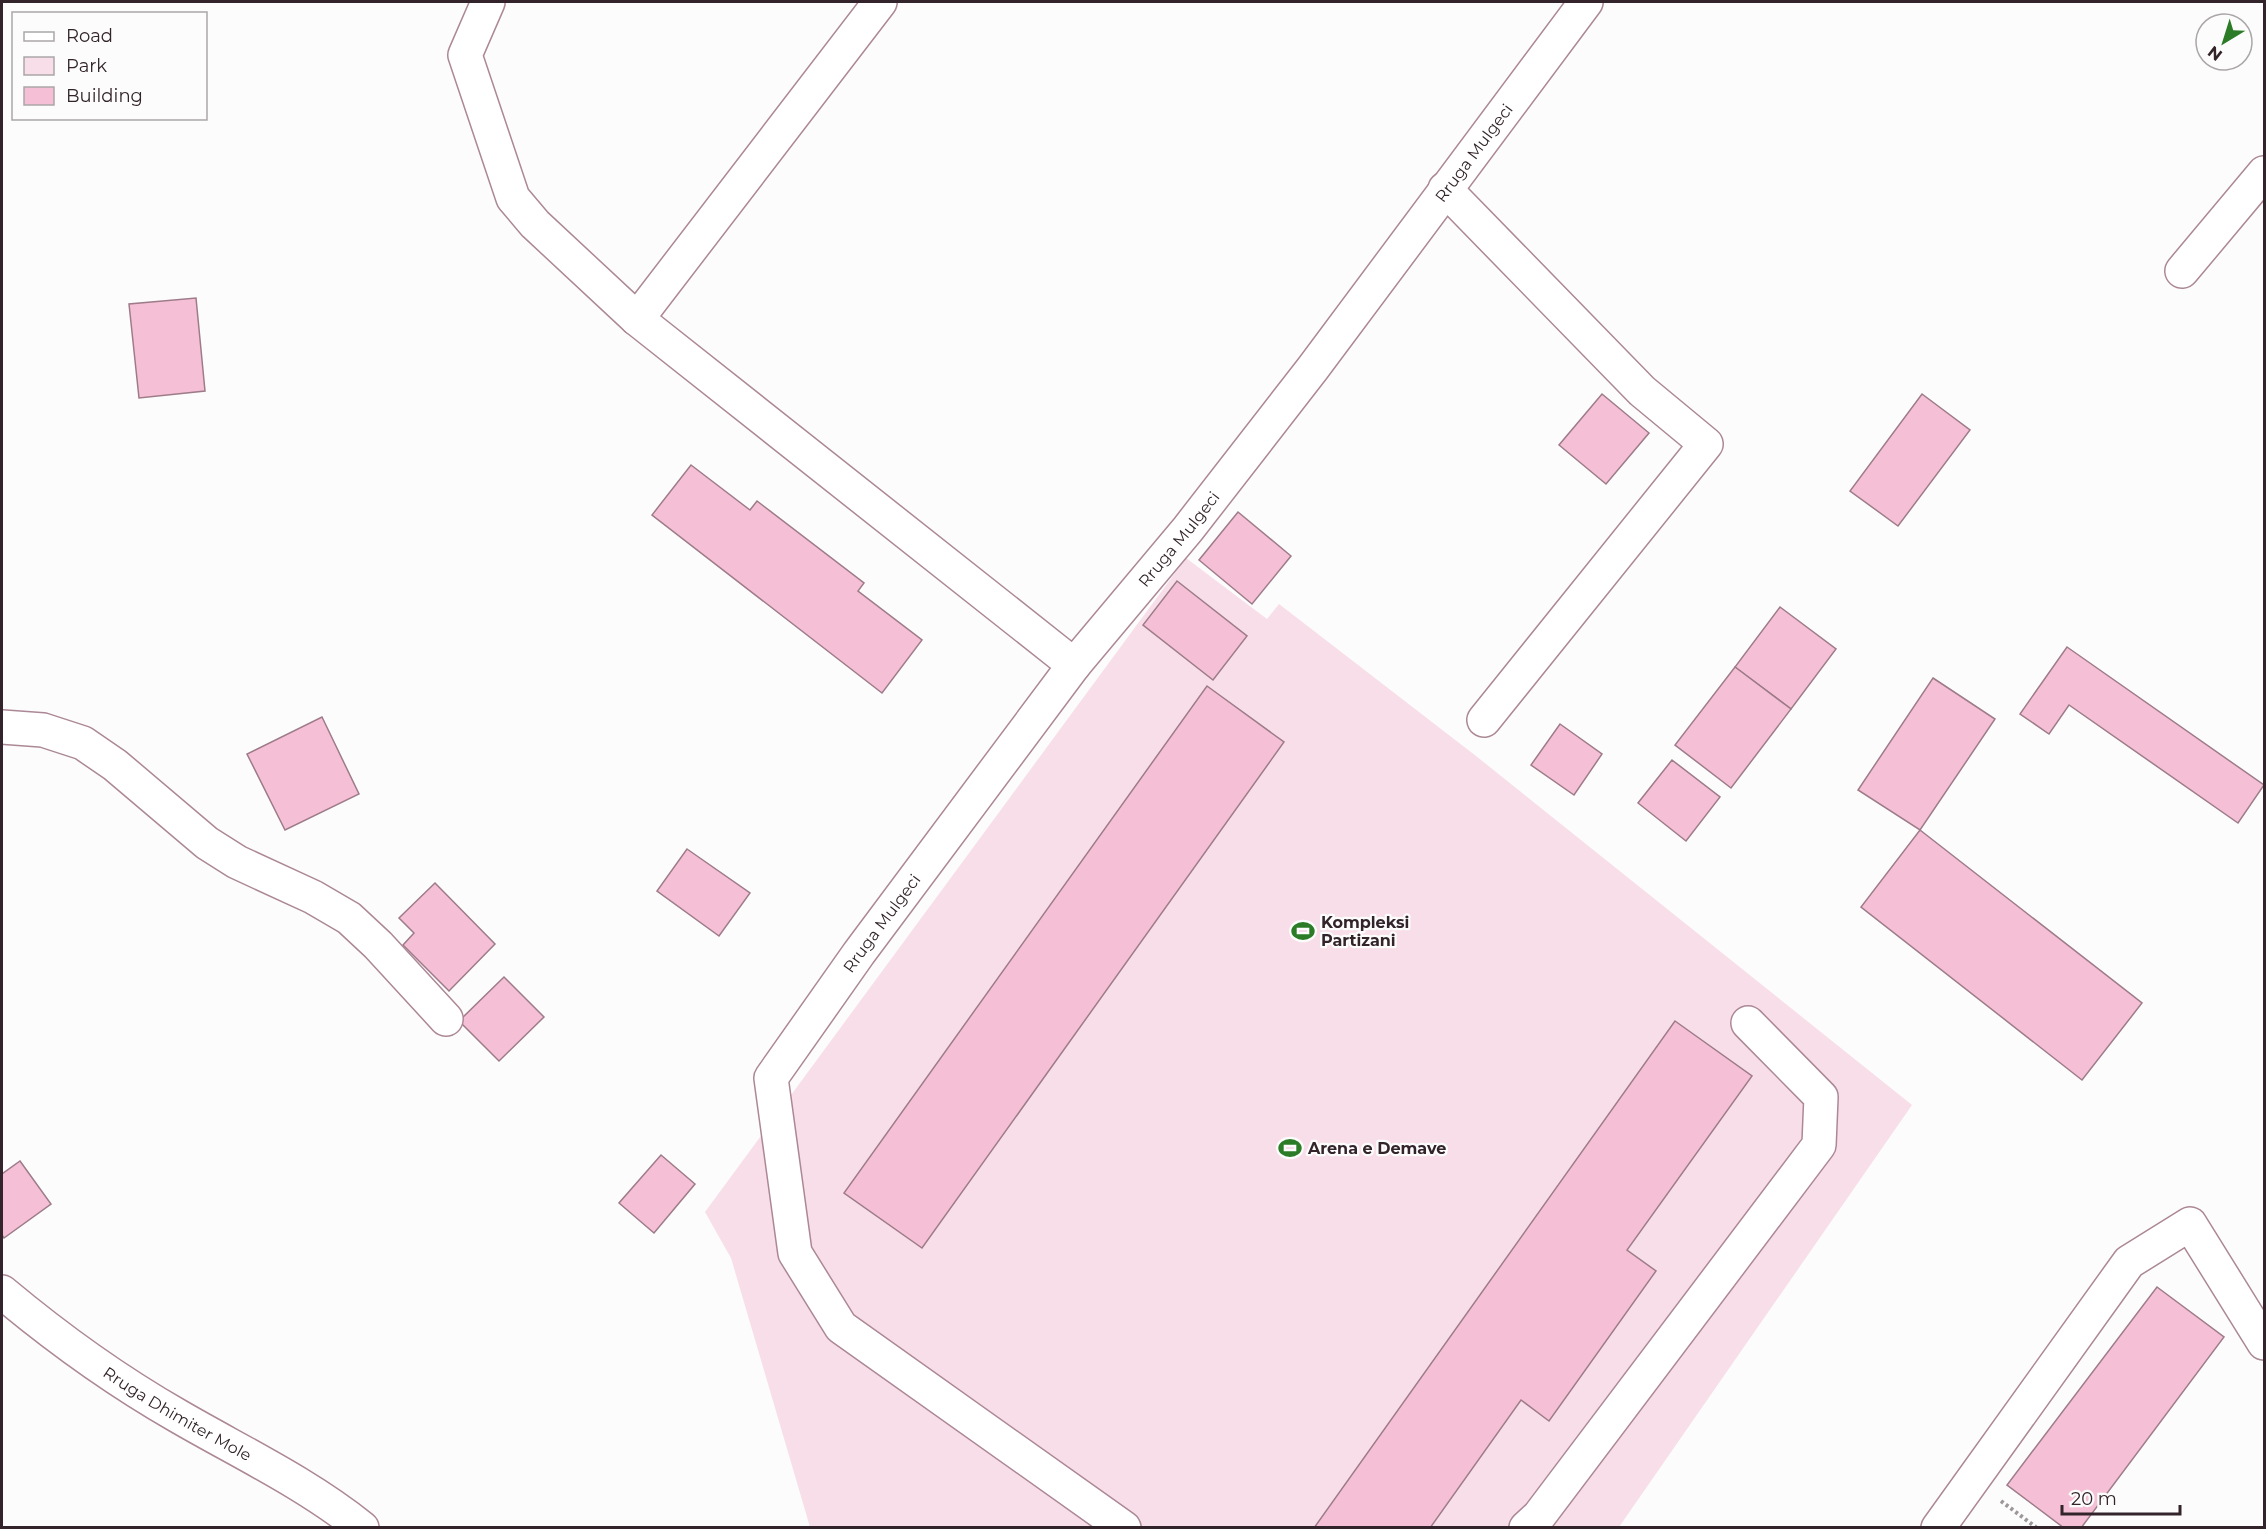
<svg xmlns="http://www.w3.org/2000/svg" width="2266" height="1529" font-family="Montserrat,sans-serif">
<rect width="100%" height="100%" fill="#fcfcfc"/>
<polygon fill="#f8dee8" points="1186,558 1267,619 1279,604 1476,756 1912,1105 1619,1527 810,1527 731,1258 705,1212"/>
<g fill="#f5c0d5" stroke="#9e7b89" stroke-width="1.5">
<polygon points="196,298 205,391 139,398 129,304"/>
<polygon points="1602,394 1649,433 1606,484 1559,445"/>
<polygon points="1922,394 1970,430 1898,526 1850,491"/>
<polygon points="691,465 750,510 757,501 864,583 858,591 922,640 882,693 652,515"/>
<polygon points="1238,512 1291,556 1252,604 1199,560"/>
<polygon points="1177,581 1247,636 1213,680 1143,625"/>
<polygon points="1780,607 1836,649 1791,709 1735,667"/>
<polygon points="2067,647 2264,785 2238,823 2069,705 2049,734 2020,714"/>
<polygon points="1735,667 1791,709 1731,788 1675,745"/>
<polygon points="1933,678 1995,719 1920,830 1858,790"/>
<polygon points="1207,686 1284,742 922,1248 844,1193"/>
<polygon points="322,717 359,794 285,830 247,754"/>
<polygon points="1560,724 1602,754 1574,795 1531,765"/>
<polygon points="1672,760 1720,797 1686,841 1638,803"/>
<polygon points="1920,830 2142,1003 2082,1080 1861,907"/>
<polygon points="687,849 750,893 719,936 657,891"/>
<polygon points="435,883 495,944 449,991 403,945 414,933 399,918"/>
<polygon points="504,977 544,1017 499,1061 459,1021"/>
<polygon points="1675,1021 1752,1076 1627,1250 1656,1271 1549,1421 1521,1400 1430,1528 1314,1528"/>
<polygon points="661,1155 695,1184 654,1233 619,1203"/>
<polygon points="20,1161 51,1204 4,1238 2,1235 2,1174"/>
<polygon points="2157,1287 2224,1337 2081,1528 2064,1528 2007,1485"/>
</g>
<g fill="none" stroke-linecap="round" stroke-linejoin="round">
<g stroke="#ac8896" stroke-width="36">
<g id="minor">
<polyline points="488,2 465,55 513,198 535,224 637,319 1074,665"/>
<polyline points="1445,189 1642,391 1706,444 1484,720"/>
<polyline points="2182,271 2264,173"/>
<polyline points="637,319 880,2"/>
<polyline points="2,727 43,730 83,743 115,765 207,843 237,862 313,897 349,918 378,945 446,1019"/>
<path id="s1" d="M2 1292C57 1338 115 1380 178 1416 240 1452 306 1483 362 1528"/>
<path id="s2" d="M1124 1528 841 1327 795 1253 771 1078 859 953 1074 665 1188 529 1313 368 1586 2"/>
<polyline points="1526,1528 1539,1516 1819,1145 1821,1097 1748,1023"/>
<polyline points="1938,1528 2129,1262 2190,1224 2264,1343"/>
</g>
</g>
<polyline stroke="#9d9799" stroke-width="4" stroke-dasharray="3 3" stroke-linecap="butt" points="2001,1501 2037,1528"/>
<use href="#minor" stroke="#fff" stroke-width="33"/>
</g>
<defs>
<g id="stadium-bare" transform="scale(1.8)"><path d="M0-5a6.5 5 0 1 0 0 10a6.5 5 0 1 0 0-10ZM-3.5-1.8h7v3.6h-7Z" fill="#2c7c27" stroke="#fcfcfc" stroke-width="2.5" paint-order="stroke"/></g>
</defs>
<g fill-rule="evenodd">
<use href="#stadium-bare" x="1303" y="931"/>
<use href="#stadium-bare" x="1290" y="1148"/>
</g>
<g text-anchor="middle" stroke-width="4.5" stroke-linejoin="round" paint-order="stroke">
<g font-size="16" fill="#32242a" stroke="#fcfcfc">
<text dy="6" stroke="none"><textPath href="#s2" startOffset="1773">Rruga Mulgeci</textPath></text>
<text dy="6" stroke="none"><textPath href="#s2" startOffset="1287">Rruga Mulgeci</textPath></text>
<text dy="6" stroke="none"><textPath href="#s2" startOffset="801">Rruga Mulgeci</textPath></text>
<text dy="6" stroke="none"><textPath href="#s1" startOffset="214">Rruga Dhimiter Mole</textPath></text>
</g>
<g font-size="16" font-weight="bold" fill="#32242a" stroke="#fcfcfc" text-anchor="start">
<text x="1321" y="928">Kompleksi<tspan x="1321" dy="18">Partizani</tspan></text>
<text x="1308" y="1154">Arena e Demave</text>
</g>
</g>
<rect width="2266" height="1529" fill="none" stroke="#32242a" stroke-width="6"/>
<rect x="12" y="12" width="195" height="108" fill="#fcfcfc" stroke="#aba6a8" stroke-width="1.5"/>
<rect x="24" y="32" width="30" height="9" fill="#ffffff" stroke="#aba6a8" stroke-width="1.5"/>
<text x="66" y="42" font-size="18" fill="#32242a">Road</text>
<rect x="24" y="57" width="30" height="18" fill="#f8dee8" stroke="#aba6a8" stroke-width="1.5"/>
<text x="66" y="72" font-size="18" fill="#32242a">Park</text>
<rect x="24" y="87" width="30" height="18" fill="#f5c0d5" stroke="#aba6a8" stroke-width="1.5"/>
<text x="66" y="102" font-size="18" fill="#32242a">Building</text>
<g transform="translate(2224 42) rotate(218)"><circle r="28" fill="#fcfcfc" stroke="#aba6a8" stroke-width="1.5"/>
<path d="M0-4.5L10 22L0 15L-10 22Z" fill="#2c7c27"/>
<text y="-9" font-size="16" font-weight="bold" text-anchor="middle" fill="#32242a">N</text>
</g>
<path d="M2062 1505v9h118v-9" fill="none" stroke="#32242a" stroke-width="3"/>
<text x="2071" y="1505" font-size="18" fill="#32242a" stroke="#fcfcfc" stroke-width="4.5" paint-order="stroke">20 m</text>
</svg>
